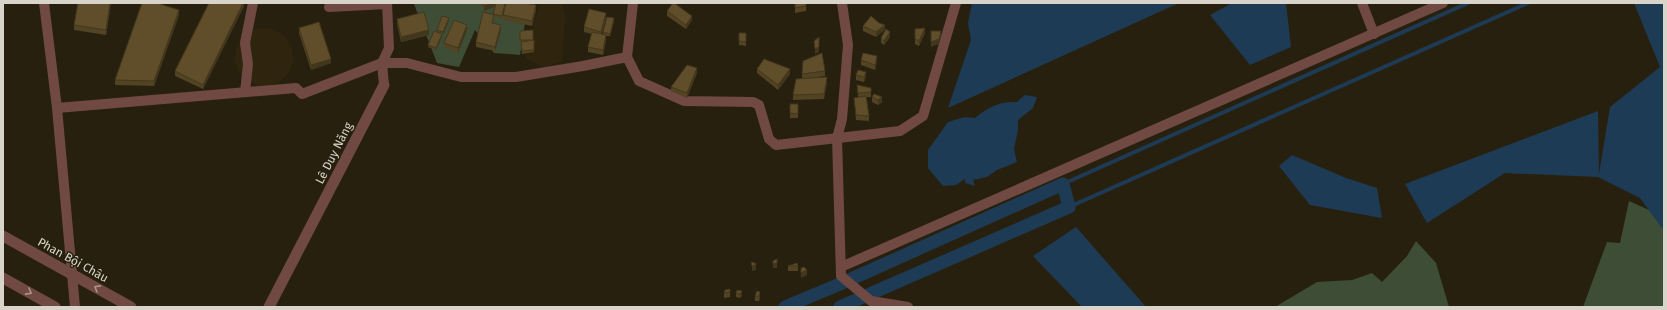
<svg xmlns="http://www.w3.org/2000/svg" width="1667" height="310" font-family="'Fira Sans',sans-serif">
<rect width="100%" height="100%" fill="#27200f"/>
<g fill="#2f240d">
<polygon points="548,3 562,3 565,15 562,61 544,68 525,58 539,5"/>
<circle cx="264" cy="57" r="29"/>
</g>
<g fill="#3e4d36">
<polygon points="415,3 528,3 520,55 494,53 475,30 459,67 437,63 414,4"/>
<polygon points="1629,201 1658,214 1664,224 1664,307 1583,307 1607,242 1620,243"/>
<polygon points="1416,241 1436,263 1449,307 1275,307 1317,282 1352,280 1372,273 1382,282 1407,256"/>
</g>
<g fill="#1e3b55">
<polygon points="972,3 1179,3 948,108 971,40 968,23"/>
<polygon points="1232,3 1286,3 1291,47 1250,65 1210,15"/>
<polygon points="1634,3 1664,3 1664,231 1640,198 1598,177 1505,173 1427,223 1405,184 1598,111 1599,174 1610,107 1660,67"/>
<path d="M1025 95 1037 97 1033 108 1018 120V130L1014 149 1017 162 997 170 987 177 973 180 975 186 965 183V179L956 185 943 186 928 168V150L948 122 965 117 975 118C988 107 1000 101 1017 102Z"/>
<polygon points="1292,155 1346,178 1377,188 1382,218 1310,205 1279,166"/>
<polygon points="1076,227 1146,307 1082,307 1033,256"/>
</g>
<g fill="none" stroke-linecap="round" stroke-linejoin="round">
<g stroke="#1e3b55" stroke-width="4">
<polyline points="1063,184 1468,3"/>
<polyline points="1069,207 1528,3"/>
</g>
<polyline stroke="#1e3b55" stroke-width="13" points="785,307 840,284 1063,184 1069,207 840,307"/>
<g stroke="#6f4942" stroke-width="10">
<polyline points="44,3 57,108 75,307"/>
<polyline points="842,3 848,45 842,119 837,138 841,276 871,301 908,307"/>
<polyline points="1362,3 1374,34"/>
<polyline points="329,7 387,4"/>
<polyline points="627,57 633,3"/>
<polyline points="384,85 382,63 389,48 387,3"/>
<polyline points="245,92 248,64 245,43 253,3"/>
<polyline points="57,108 296,88 302,94 382,63 407,63 461,77 516,77 583,66 627,57 639,81 684,101 753,102 759,105 769,139 776,145 900,131 923,116 956,3"/>
<polyline points="841,267 1443,3"/>
</g>
<g stroke="#6f4942" stroke-width="11">
<polyline points="3,236 131,307"/>
<polyline points="3,278 55,307"/>
<polyline points="269,307 384,85"/>
</g>
</g>
<g fill="#524323">
<polygon points="78,3 111,3 106,35 74,30 74,25"/>
<polygon points="244,3 244,6 203,89 175,76 175,71"/>
<polygon points="481,3 495,3 495,7 484,11"/>
<polygon points="806,3 806,11 795,13 795,8"/>
<polygon points="536,10 532,26 503,20 503,15 502,18 494,17 493,23 501,30 495,51 476,47 476,42 493,15 503,12"/>
<polygon points="667,11 692,20 686,29 667,16"/>
<polygon points="179,15 154,86 115,85 115,80"/>
<polygon points="606,18 602,34 603,35 603,32 614,21 610,36 606,36 606,40 603,55 588,52 588,47 592,34 584,32 584,27"/>
<polygon points="397,19 429,35 401,42 397,24"/>
<polygon points="449,21 443,35 442,34 442,36 436,50 428,47 428,45 437,32 437,30"/>
<polygon points="879,23 876,37 863,31 863,26"/>
<polygon points="299,28 331,63 311,70 299,33"/>
<polygon points="915,29 925,33 919,46 915,44"/>
<polygon points="467,30 458,53 444,47 444,43"/>
<polygon points="520,31 534,40 534,52 522,54 521,43 520,43"/>
<polygon points="739,33 746,33 746,46 739,45"/>
<polygon points="890,37 884,45 881,43 881,38"/>
<polygon points="861,60 877,61 875,70 861,65"/>
<polygon points="757,69 790,74 778,90 757,73"/>
<polygon points="825,71 825,76 811,78 827,82 824,99 793,100 793,95 802,78 802,74"/>
<polygon points="697,73 687,98 671,91 671,87"/>
<polygon points="856,75 866,77 864,82 856,80"/>
<polygon points="857,85 871,88 871,97 866,97 869,116 869,121 856,120 854,98 858,97"/>
<polygon points="872,97 882,102 878,105 872,102"/>
<rect x="790" y="104" width="8" height="14"/>
<rect x="788" y="266" width="10" height="5"/>
<polygon points="742,291 742,296 740,298 736,297 736,293"/>
<polygon points="757,291 760,297 759,301 755,301 755,296"/>
<polygon points="730,292 730,297 724,298 724,293"/>
</g>
<g fill="#42371d">
<polygon points="110,3 111,3 106,35 106,30"/>
<polygon points="243,3 244,3 244,6 203,89 203,85"/>
<polygon points="492,3 495,3 495,7 484,11 484,6"/>
<polygon points="536,5 536,10 532,26 532,21"/>
<polygon points="179,10 179,15 154,86 154,81"/>
<polygon points="606,13 606,18 601,36 601,32"/>
<polygon points="692,16 692,20 686,29 686,25"/>
<polygon points="449,18 449,21 443,35 443,32"/>
<polygon points="614,18 614,21 610,36 610,34"/>
<polygon points="467,25 467,30 458,53 458,48"/>
<polygon points="501,25 501,30 495,51 495,47"/>
<polygon points="885,25 885,30 876,37 876,32"/>
<polygon points="925,28 925,33 919,46 919,41"/>
<polygon points="429,30 429,35 401,42 401,37"/>
<polygon points="941,31 941,36 939,44 931,47 931,42"/>
<polygon points="890,32 890,37 884,45 884,41"/>
<polygon points="442,34 442,36 436,50 436,48"/>
<polygon points="606,35 606,40 603,55 603,50"/>
<polygon points="819,47 819,52 815,54 815,49"/>
<polygon points="877,56 877,61 875,70 875,65"/>
<polygon points="331,59 331,63 311,70 311,65"/>
<polygon points="697,68 697,73 687,98 687,93"/>
<polygon points="790,69 790,74 778,90 778,85"/>
<polygon points="866,72 866,77 864,82 864,77"/>
<polygon points="827,77 827,82 824,99 824,94"/>
<polygon points="882,97 882,102 878,105 878,100"/>
<polygon points="777,263 777,268 773,268 773,264"/>
<polygon points="756,265 756,270 752,271 752,266"/>
<polygon points="807,270 807,275 801,278 801,273"/>
<polygon points="742,291 742,296 740,298 740,294"/>
<polygon points="760,292 760,297 759,301 759,296"/>
</g>
<g fill="#5f4e29" stroke="#42371d">
<polygon points="78,3 110,3 106,30 74,25"/>
<polygon points="142,3 157,3 179,10 154,81 115,80"/>
<polygon points="209,3 243,3 203,85 175,71"/>
<polygon points="483,3 492,3 484,6"/>
<polygon points="496,3 505,3 502,16 493,14"/>
<polygon points="506,3 525,3 536,5 532,21 503,15"/>
<polygon points="673,3 674,3 692,16 686,25 667,11"/>
<polygon points="795,3 806,3 806,6 795,8"/>
<polygon points="589,9 606,13 601,32 584,27"/>
<polygon points="424,12 429,30 401,37 397,19"/>
<polygon points="483,12 494,15 492,23 501,25 495,47 476,42"/>
<polygon points="442,16 449,18 443,32 437,30"/>
<polygon points="871,16 879,23 885,25 876,32 863,26"/>
<polygon points="607,17 614,18 610,34 603,32"/>
<polygon points="454,20 467,25 458,48 444,43"/>
<polygon points="319,22 331,59 311,65 299,28"/>
<polygon points="925,28 919,41 915,39 915,29"/>
<polygon points="886,29 890,32 884,41 881,38"/>
<polygon points="533,30 533,40 520,40 520,31"/>
<polygon points="434,31 442,34 436,48 428,45"/>
<polygon points="931,31 941,31 939,39 931,42"/>
<polygon points="592,32 606,35 603,50 588,47"/>
<polygon points="739,33 746,33 746,42 739,41"/>
<polygon points="819,37 819,47 815,49 814,41"/>
<polygon points="534,40 534,50 522,51 521,42"/>
<polygon points="822,53 825,71 802,74 803,61"/>
<polygon points="863,53 877,56 875,65 861,60"/>
<polygon points="764,59 790,69 778,85 757,69"/>
<polygon points="687,65 697,68 687,93 671,87"/>
<polygon points="858,70 866,72 864,77 856,75"/>
<polygon points="827,77 824,94 793,95 796,79"/>
<polygon points="857,85 871,88 871,92 858,93"/>
<polygon points="874,94 882,97 878,100 872,97"/>
<polygon points="866,96 869,116 856,115 854,98"/>
<polygon points="790,104 798,104 798,114 790,113"/>
<polygon points="777,259 777,263 773,264 773,261"/>
<polygon points="751,262 755,263 756,265 752,266"/>
<polygon points="797,263 798,266 788,266"/>
<polygon points="804,267 807,270 801,273 801,268"/>
<polygon points="730,289 730,292 724,293 725,290"/>
<polygon points="737,290 742,291 740,294 736,293"/>
<polygon points="757,291 760,292 759,296 755,296"/>
</g>
<defs><path id="oneway-chevron" d="M-2-3.5L2.5 0L-2 3.5" fill="none" stroke-width="1.6" stroke-linecap="round" stroke-linejoin="round"/></defs>
<g stroke="#a9958d">
<use href="#oneway-chevron" transform="translate(97 288) rotate(-151)"/>
<use href="#oneway-chevron" transform="translate(29 292) rotate(29)"/>
</g>
<g text-anchor="middle" stroke-width="3" stroke-linejoin="round" paint-order="stroke">
<g font-size="12" fill="#d9d4ca" stroke="#27200f">
<text transform="translate(334 153) rotate(-63)" y="4">Lê Duy Năng</text>
<text transform="translate(73 260) rotate(29)" y="4">Phan Bội Châu</text>
</g>
</g>
<rect width="1667" height="310" fill="none" stroke="#d9d4ca" stroke-width="8"/>
</svg>
